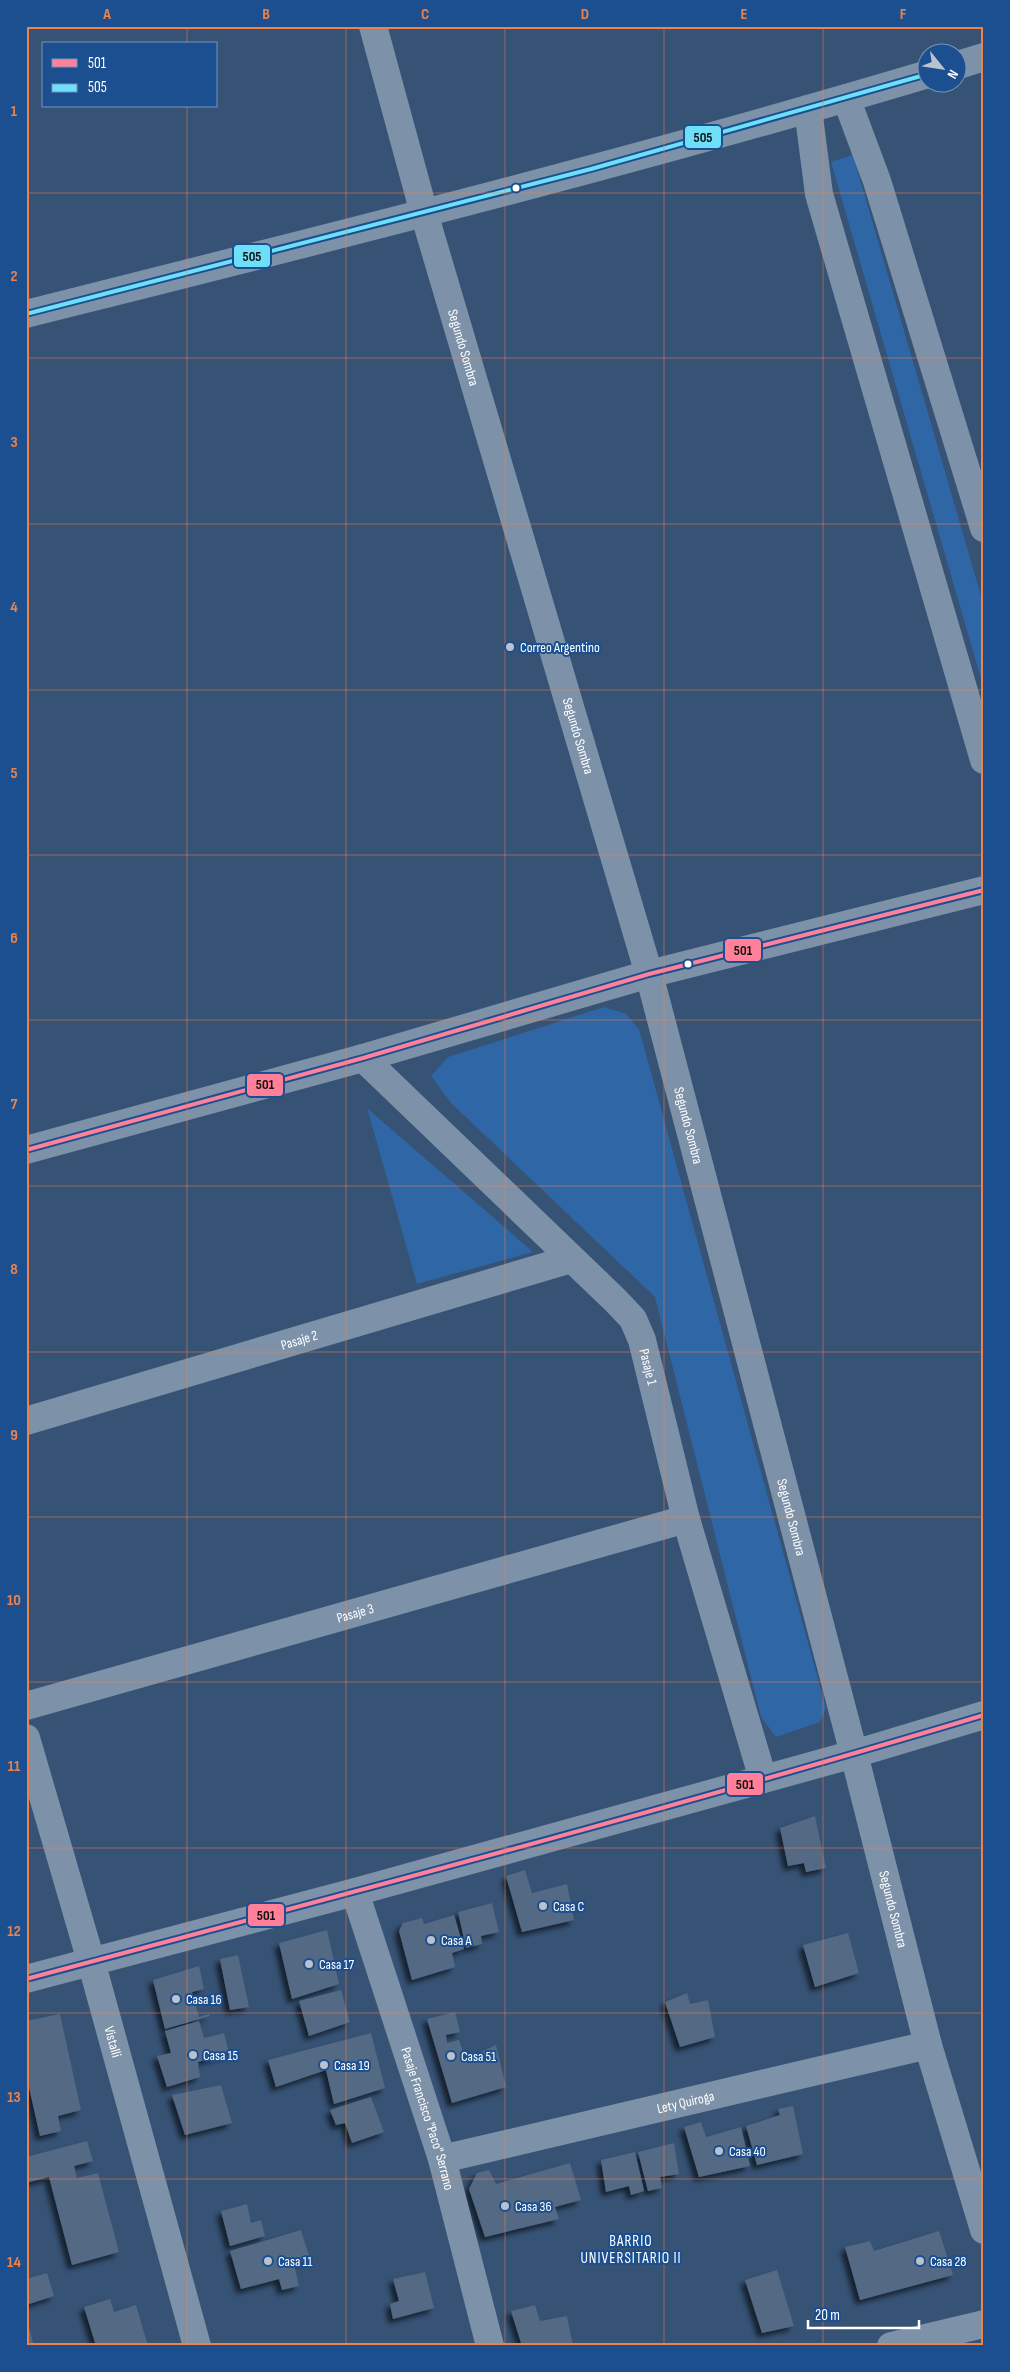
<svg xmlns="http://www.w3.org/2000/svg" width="1010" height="2372" font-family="'Sofia Sans Condensed',sans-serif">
<defs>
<filter id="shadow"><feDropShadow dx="-4.5" dy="4.5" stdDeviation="2.5" flood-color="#0009"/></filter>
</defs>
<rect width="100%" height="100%" fill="#365274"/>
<g fill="#2f66a5">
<polygon points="853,155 984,606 984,689 831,162"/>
<polygon points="604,1007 626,1014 639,1029 826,1708 820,1722 776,1737 761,1717 655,1297 451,1103 431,1076 448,1057"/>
<polygon points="367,1108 533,1252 417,1284"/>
</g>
<g fill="#526984" filter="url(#shadow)">
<polygon points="815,1816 826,1868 806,1872 804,1863 788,1866 780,1828"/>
<polygon points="525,1870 532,1893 567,1884 574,1920 522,1932 506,1876"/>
<polygon points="492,1903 499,1932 481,1936 482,1944 466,1948 458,1912"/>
<polygon points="454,1915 464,1949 452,1953 455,1967 412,1980 399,1931 403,1923 422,1918 424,1924"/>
<polygon points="327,1930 339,1984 292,1999 279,1943"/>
<polygon points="848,1933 859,1973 815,1987 803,1945"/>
<polygon points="238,1955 249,2007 230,2010 220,1959"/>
<polygon points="199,1966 204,1989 192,1992 199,2017 209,2014 210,2016 165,2029 153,1980"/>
<polygon points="341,1990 350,2022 309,2036 299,2001"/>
<polygon points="687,1993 690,2004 708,2000 715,2037 680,2047 665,2002"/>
<polygon points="455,2012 460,2032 446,2035 447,2043 459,2040 467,2063 481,2059 478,2053 496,2045 506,2087 452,2103 427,2019"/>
<polygon points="60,2014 81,2110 58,2116 61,2131 40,2136 26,2074 26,2021"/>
<polygon points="199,2021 204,2038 224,2033 229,2053 198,2062 200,2077 167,2087 157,2056 171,2053 165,2031"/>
<polygon points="371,2033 385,2088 334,2104 326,2070 276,2087 268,2060"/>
<polygon points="221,2085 232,2123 185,2135 172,2095"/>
<polygon points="371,2097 384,2132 352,2143 345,2123 336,2125 330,2110"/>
<polygon points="793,2106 803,2154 757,2165 746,2126 780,2115 778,2109"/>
<polygon points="701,2122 706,2137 741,2127 750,2166 699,2177 684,2127"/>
<polygon points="87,2141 93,2161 74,2166 77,2178 98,2173 119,2252 72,2265 49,2177 26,2183 26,2157"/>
<polygon points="674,2143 679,2174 660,2177 662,2188 648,2191 638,2152"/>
<polygon points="635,2152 644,2191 631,2195 629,2186 606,2192 601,2160"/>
<polygon points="570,2163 581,2200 555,2207 559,2219 485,2237 469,2189 477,2173 489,2170 496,2184"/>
<polygon points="247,2204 251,2223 261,2220 265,2236 230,2246 221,2211"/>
<polygon points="301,2230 310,2259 294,2264 299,2286 282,2290 279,2279 241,2289 230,2251"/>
<polygon points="939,2231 953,2275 860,2300 845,2247 870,2241 874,2251"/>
<polygon points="777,2270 794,2326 762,2333 745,2280"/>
<polygon points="425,2272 434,2308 393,2319 390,2304 399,2301 393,2279"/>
<polygon points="47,2273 54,2296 26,2305 26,2279"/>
<polygon points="110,2299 114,2312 136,2305 148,2346 96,2346 84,2307"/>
<polygon points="535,2305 540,2321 567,2316 573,2346 522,2346 511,2311"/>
<polygon points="26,2319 27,2319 34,2346 26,2346"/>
</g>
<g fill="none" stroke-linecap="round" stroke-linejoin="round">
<g stroke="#7d92a8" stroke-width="28">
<polyline points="958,65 984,57"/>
<polyline points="846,98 877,181 984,528"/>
<polyline points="808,109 819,194 984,760"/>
<path d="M26 314C328 238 630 163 928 74"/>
<path id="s1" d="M363 1058 616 1301 633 1319 642 1340 686 1519 763 1779"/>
<polyline points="26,1150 363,1058 649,974 984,890"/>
<path id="s2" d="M26 1421 571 1259"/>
<path id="s3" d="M26 1706 686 1519"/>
<path id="s4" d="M26 1738 91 1961 197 2346"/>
<path id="s5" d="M355 1892 442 2159 490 2346"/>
<polyline points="26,1979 355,1892 854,1754 984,1715"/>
<path id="s6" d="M442 2159 928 2045"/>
<polyline points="891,2346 984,2324"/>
</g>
<path stroke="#7d92a8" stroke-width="28" id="s7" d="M373 26 424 213 649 974 854 1754 928 2045 984 2230"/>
<g stroke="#1b4f8f" stroke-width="8">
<g id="bus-1">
<polyline points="26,1150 363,1058 649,974 984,890"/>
<path d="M26 1979C346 1894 667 1810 984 1715"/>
</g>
</g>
<g stroke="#1b4f8f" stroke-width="8">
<polyline id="bus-2" points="26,314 591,169 928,74"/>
</g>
<use href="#bus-1" stroke="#ff8098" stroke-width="4"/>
<use href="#bus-2" stroke="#6ddff8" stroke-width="4"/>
</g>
<path fill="none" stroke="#ee8249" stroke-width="1" stroke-opacity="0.55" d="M187 26V44M346 26V2346M505 26V2346M664 26V2346M823 26V2346M187 106V2346M26 193H984M26 358H984M26 524H984M26 690H984M26 855H984M26 1020H984M26 1186H984M26 1352H984M26 1517H984M26 1682H984M26 1848H984M26 2013H984M26 2179H984"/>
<g fill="#fff" stroke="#1b4f8f" stroke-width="2">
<circle cx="516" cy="188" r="4.5"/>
<circle cx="688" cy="964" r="4.5"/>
</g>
<g fill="#b9c2ce" stroke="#1b4f8f" stroke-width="2">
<circle cx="510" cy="647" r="5"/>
<circle cx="543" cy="1906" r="5"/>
<circle cx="431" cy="1940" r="5"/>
<circle cx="309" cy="1964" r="5"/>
<circle cx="176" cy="1999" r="5"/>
<circle cx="193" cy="2055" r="5"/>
<circle cx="451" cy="2056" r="5"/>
<circle cx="324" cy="2065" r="5"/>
<circle cx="719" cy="2151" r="5"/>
<circle cx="505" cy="2206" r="5"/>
<circle cx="268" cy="2261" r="5"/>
<circle cx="920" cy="2261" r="5"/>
</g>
<g text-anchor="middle" stroke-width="4" stroke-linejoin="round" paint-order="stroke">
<g font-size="14" fill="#fff" stroke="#1b4f8f">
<text dy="5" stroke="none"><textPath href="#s7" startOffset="334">Segundo Sombra</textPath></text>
<text dy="5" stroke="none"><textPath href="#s7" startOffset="739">Segundo Sombra</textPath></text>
<text dy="5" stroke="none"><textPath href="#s7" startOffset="1144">Segundo Sombra</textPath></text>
<text dy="5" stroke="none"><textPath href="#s2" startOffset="285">Pasaje 2</textPath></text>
<text dy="5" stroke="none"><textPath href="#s1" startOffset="426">Pasaje 1</textPath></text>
<text dy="5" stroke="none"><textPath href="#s7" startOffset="1549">Segundo Sombra</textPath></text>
<text dy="5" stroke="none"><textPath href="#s3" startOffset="342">Pasaje 3</textPath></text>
<text dy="5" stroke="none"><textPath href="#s7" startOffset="1954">Segundo Sombra</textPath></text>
<text dy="5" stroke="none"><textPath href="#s4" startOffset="316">Vistalli</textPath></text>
<text dy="5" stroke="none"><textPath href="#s6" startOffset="250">Lety Quiroga</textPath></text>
<text dy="5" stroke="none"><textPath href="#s5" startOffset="238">Pasaje Francisco "Paco" Serrano</textPath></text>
</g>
<g font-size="14" fill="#fff" stroke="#1b4f8f" text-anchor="start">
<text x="520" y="652">Correo Argentino</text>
<text x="553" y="1911">Casa C</text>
<text x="441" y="1945">Casa A</text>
<text x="319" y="1969">Casa 17</text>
<text x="186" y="2004">Casa 16</text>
<text x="203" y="2060">Casa 15</text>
<text x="461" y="2061">Casa 51</text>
<text x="334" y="2070">Casa 19</text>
<text x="729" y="2156">Casa 40</text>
<text x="515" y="2211">Casa 36</text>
<text x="278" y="2266">Casa 11</text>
<text x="930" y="2266">Casa 28</text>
</g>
<g font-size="15" letter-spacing="1" fill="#fff" stroke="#1b4f8f">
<text x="631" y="2246">BARRIO<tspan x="631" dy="17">UNIVERSITARIO II</tspan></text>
</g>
</g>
<g stroke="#1b4f8f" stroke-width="2">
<rect x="684" y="125" width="38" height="24" rx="5" fill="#6ddff8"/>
<rect x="233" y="244" width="38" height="24" rx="5" fill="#6ddff8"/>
<rect x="724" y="938" width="38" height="24" rx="5" fill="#ff8098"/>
<rect x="246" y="1073" width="38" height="24" rx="5" fill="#ff8098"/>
<rect x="726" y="1772" width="38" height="24" rx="5" fill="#ff8098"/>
<rect x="247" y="1903" width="38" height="24" rx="5" fill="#ff8098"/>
</g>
<g font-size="14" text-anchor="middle" font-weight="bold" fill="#111">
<text x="703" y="142">505</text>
<text x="252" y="261">505</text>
<text x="743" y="955">501</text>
<text x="265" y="1089">501</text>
<text x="745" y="1789">501</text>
<text x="266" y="1920">501</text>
</g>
<rect width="1010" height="2372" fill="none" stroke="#1b4f8f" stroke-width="55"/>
<rect x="42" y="42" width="175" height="65" fill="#1b4f8f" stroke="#7695bc"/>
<rect x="52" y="59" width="25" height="8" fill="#ff8098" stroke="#7695bc"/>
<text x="88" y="68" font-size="15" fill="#ffffff">501</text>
<rect x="52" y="84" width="25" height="8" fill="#6ddff8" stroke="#7695bc"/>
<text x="88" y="92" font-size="15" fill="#ffffff">505</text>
<g transform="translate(942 68) rotate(120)"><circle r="24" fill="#1b4f8f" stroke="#7695bc"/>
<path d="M0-4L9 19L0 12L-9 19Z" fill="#b9c2ce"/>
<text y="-8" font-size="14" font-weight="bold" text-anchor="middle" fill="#ffffff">N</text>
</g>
<path d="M808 2320v8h111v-8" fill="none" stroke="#ffffff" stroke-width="2.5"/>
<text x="815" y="2320" font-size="15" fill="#ffffff" stroke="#1b4f8f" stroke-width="4" paint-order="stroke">20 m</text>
<rect x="28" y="28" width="954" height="2316" fill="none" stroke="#ee8249" stroke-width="2"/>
<g font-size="16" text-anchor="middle" font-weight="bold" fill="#ee8249">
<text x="107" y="19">A</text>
<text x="266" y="19">B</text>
<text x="425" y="19">C</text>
<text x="585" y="19">D</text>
<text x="744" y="19">E</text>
<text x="903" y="19">F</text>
<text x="14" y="116">1</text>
<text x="14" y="281">2</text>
<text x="14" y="447">3</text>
<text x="14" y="612">4</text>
<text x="14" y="778">5</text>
<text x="14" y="943">6</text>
<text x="14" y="1109">7</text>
<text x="14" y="1274">8</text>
<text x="14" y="1440">9</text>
<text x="14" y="1605">10</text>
<text x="14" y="1771">11</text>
<text x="14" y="1936">12</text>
<text x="14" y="2102">13</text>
<text x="14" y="2267">14</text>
</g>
</svg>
